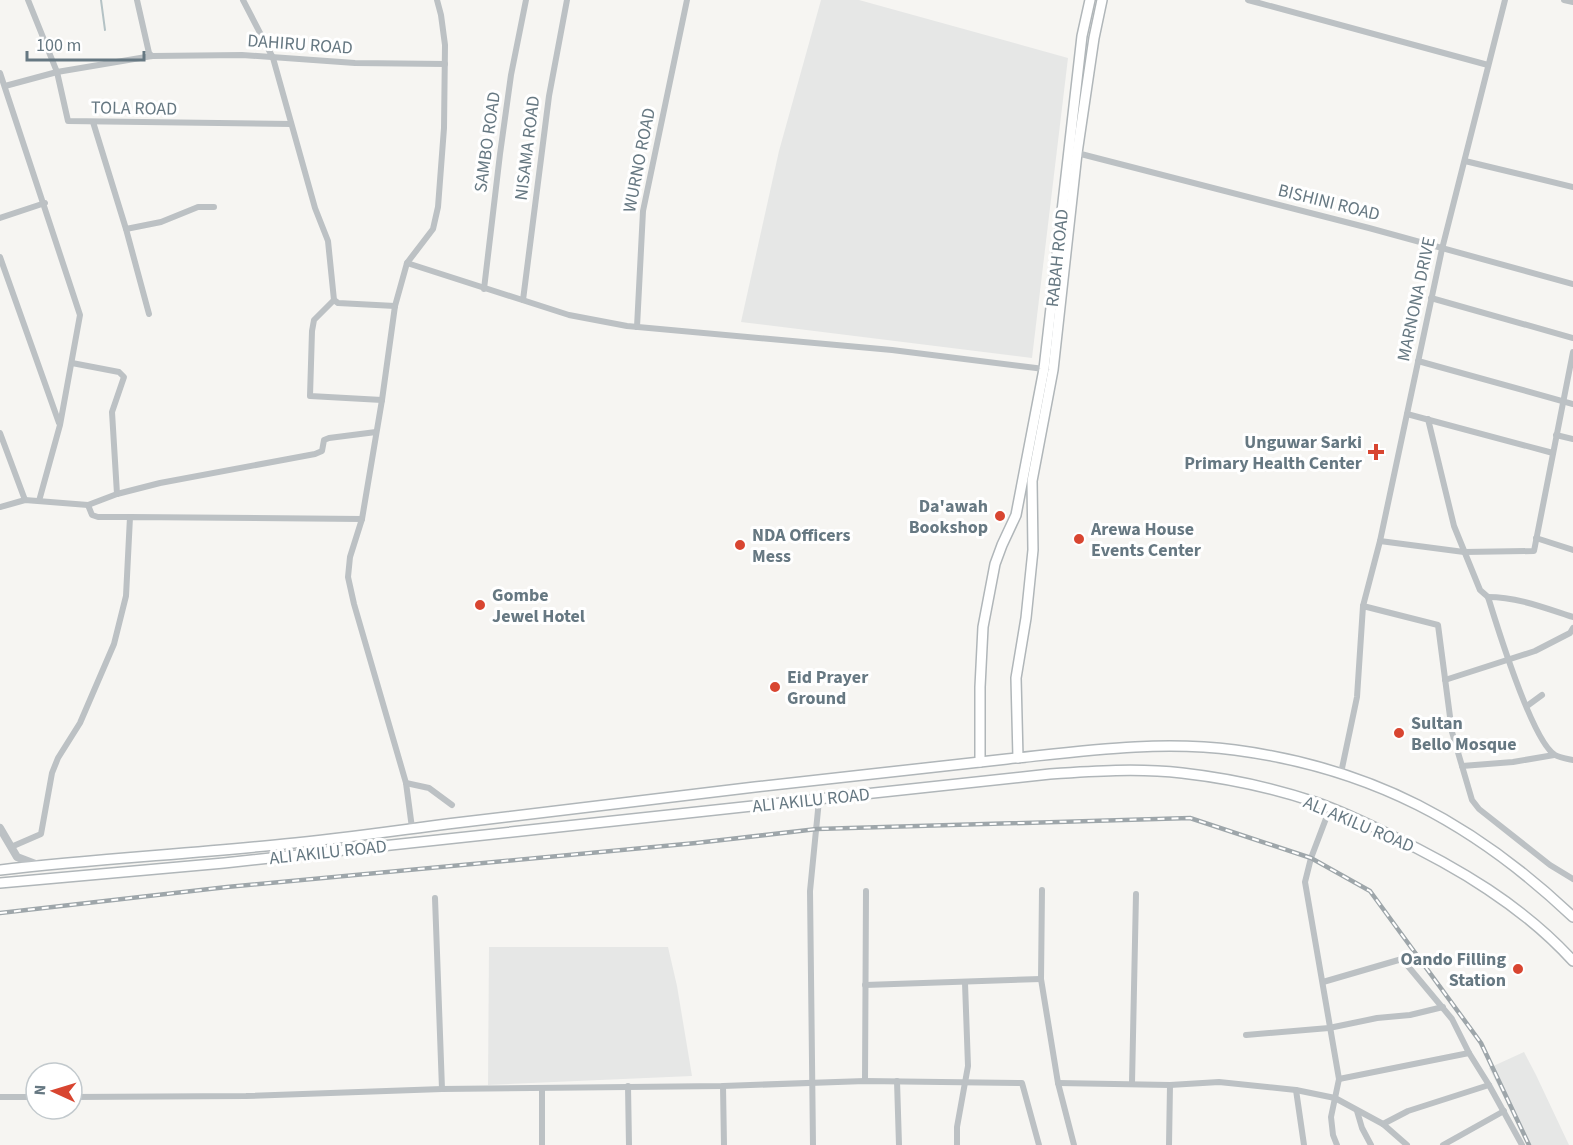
<svg xmlns="http://www.w3.org/2000/svg" width="1573" height="1145" font-family="'Source Sans 3',sans-serif">
<rect width="100%" height="100%" fill="#f6f5f2"/>
<g fill="#e6e7e6">
<polygon points="821,0 859,0 1068,58 1032,358 741,322 779,151"/>
<polygon points="489,947 668,947 677,986 692,1076 488,1085"/>
<polygon points="1524,1052 1536,1075 1569,1145 1528,1145 1489,1068"/>
</g>
<g fill="none" stroke-linecap="round" stroke-linejoin="round">
<polyline stroke="#b4c2c5" stroke-width="2" points="101,0 105,30"/>
<g stroke="#b0b6b9" stroke-width="12">
<g id="primary">
<polyline points="1018,758 1016,678 1026,618 1033,550 1032,481 1053,370 1077,153 1094,38 1102,0"/>
<polyline points="980,762 980,687 983,627 995,564 1002,545 1016,515 1044,369 1082,36 1090,0"/>
<path d="M0 870C95 859 190 854 285 844 339 839 393 831 447 824 550 811 653 799 755 787 839 777 923 769 1007 759 1083 751 1159 740 1235 750 1371 768 1474 823 1573 917"/>
<path d="M0 883 224 863 1050 774C1094 771 1138 768 1182 773 1226 778 1273 788 1315 802 1341 811 1366 823 1390 835 1457 867 1523 906 1573 961"/>
</g>
</g>
<g stroke="#bcc1c4" stroke-width="6">
<polyline points="28,0 57,72 68,121 291,124"/>
<polyline points="137,0 149,53 152,56"/>
<polyline points="243,0 273,58 315,208 328,241 334,300 338,303 395,306"/>
<polyline points="1248,0 1488,65"/>
<polyline points="1564,0 1573,2"/>
<polyline points="0,73 80,315 60,425 39,501"/>
<polyline points="5,86 57,72 152,56 242,55 355,63 445,64"/>
<polyline points="93,122 126,229 149,314"/>
<polyline points="1077,153 1369,228 1573,284"/>
<polyline points="1465,161 1573,187"/>
<polyline points="0,218 45,203"/>
<polyline points="126,229 161,222 198,207 214,207"/>
<polyline points="0,257 59,423"/>
<polyline points="407,263 433,229 438,207 444,128 445,45 441,15 437,0"/>
<polyline points="484,289 500,154 511,75 526,0"/>
<polyline points="1431,298 1573,338"/>
<polyline points="334,300 314,320 312,331 310,396 382,400"/>
<polyline points="523,300 549,96 567,0"/>
<polyline points="637,327 643,211 687,0"/>
<polyline points="1418,361 1573,404"/>
<polyline points="72,363 119,372 124,377 112,412 117,494"/>
<polyline points="1407,414 1553,453"/>
<path d="M1428 419 1454 526 1480 590 1488 597C1497 626 1532 741 1555 755 1560 758 1568 759 1573 760"/>
<polyline points="0,433 25,500"/>
<polyline points="1556,435 1573,439"/>
<polyline points="88,505 92,515 98,517 130,517"/>
<polyline points="0,507 25,500 88,505 117,494 160,483 315,454 322,451 324,440 329,438 376,432"/>
<polyline points="1536,538 1573,550"/>
<polyline points="1380,541 1464,552 1534,551 1573,352"/>
<path d="M1488 597C1517 597 1545 608 1573 617"/>
<polyline points="1363,606 1380,541 1442,249 1505,0"/>
<polyline points="1445,680 1535,651 1570,633 1573,628"/>
<polyline points="1527,706 1542,695"/>
<polyline points="1462,766 1513,762 1554,755"/>
<polyline points="1341,773 1357,697 1363,606 1438,625 1452,732 1472,800 1479,809 1550,865 1573,879"/>
<polyline points="406,783 429,788 452,805"/>
<polyline points="1330,808 1311,858 1305,882 1339,1079 1331,1117 1333,1135 1337,1145"/>
<polyline points="412,828 406,783 354,604 348,577 350,557 362,519 382,400 395,306 407,263 569,315 627,326 892,350 1044,369"/>
<polyline points="11,847 41,834 52,773 58,758 80,723 114,644 126,596 130,517 362,519"/>
<polyline points="1042,890 1041,979 1058,1083 1074,1145"/>
<polyline points="435,898 442,1089"/>
<polyline points="1323,982 1402,959 1452,1019 1469,1053 1489,1085 1522,1145"/>
<polyline points="865,985 1041,979"/>
<polyline points="1246,1035 1329,1028 1377,1018 1410,1015 1443,1007"/>
<polyline points="1339,1079 1469,1053"/>
<polyline points="865,1081 866,891"/>
<polyline points="897,1081 899,1145"/>
<polyline points="1058,1083 1170,1085 1219,1082 1296,1090 1335,1098 1383,1124 1407,1145"/>
<polyline points="1132,1083 1136,894"/>
<polyline points="628,1086 629,1145"/>
<polyline points="723,1086 724,1145"/>
<polyline points="542,1088 542,1145"/>
<polyline points="1296,1090 1304,1145"/>
<polyline points="0,1097 36,1097"/>
<polyline points="72,1097 246,1096 442,1089 723,1086 865,1081 1022,1083 1039,1145"/>
<polyline points="1357,1111 1362,1128 1371,1145"/>
<polyline points="1383,1124 1408,1111 1489,1085"/>
<polyline points="813,1145 810,891 819,800"/>
<polyline points="957,1145 957,1127 968,1066 965,983"/>
<polyline points="1169,1145 1170,1085"/>
<polyline points="1443,1145 1504,1111"/>
</g>
<polyline stroke="#bcc1c4" stroke-width="8" points="0,828 17,857 38,865"/>
<use href="#primary" stroke="#fff" stroke-width="9"/>
<g stroke="#9ea6aa" stroke-width="4.5">
<polyline id="rail" points="0,913 227,887 696,843 817,829 1190,818 1311,858 1370,891 1481,1043 1529,1145"/>
</g>
<use href="#rail" stroke="#fff" stroke-width="2" stroke-dasharray="7" stroke-linecap="butt"/>
</g>
<g fill="#d84530" stroke="#fff" stroke-width="2">
<path d="M1373 443h6v6h6v6h-6v6h-6v-6h-6v-6h6z"/>
<circle cx="1000" cy="516" r="6"/>
<circle cx="1079" cy="539" r="6"/>
<circle cx="740" cy="545" r="6"/>
<circle cx="480" cy="605" r="6"/>
<circle cx="775" cy="687" r="6"/>
<circle cx="1399" cy="733" r="6"/>
<circle cx="1518" cy="969" r="6"/>
</g>
<g text-anchor="middle" stroke-width="6" stroke-linejoin="round" paint-order="stroke">
<g font-size="18" fill="#667882" stroke="#fff">
<text transform="translate(300 44) rotate(4)" y="6">DAHIRU ROAD</text>
<text transform="translate(134 108) rotate(1)" y="6">TOLA ROAD</text>
<text transform="translate(487 142) rotate(-82)" y="6">SAMBO ROAD</text>
<text transform="translate(527 148) rotate(-83)" y="6">NISAMA ROAD</text>
<text transform="translate(639 160) rotate(-79)" y="6">WURNO ROAD</text>
<text transform="translate(1329 202) rotate(14)" y="6">BISHINI ROAD</text>
<text transform="translate(1057 258) rotate(-84)" y="6">RABAH ROAD</text>
<text transform="translate(1416 299) rotate(-78)" y="6">MARNONA DRIVE</text>
<text transform="translate(811 800) rotate(-6)" y="6">ALI AKILU ROAD</text>
<text transform="translate(1359 824) rotate(23)" y="6">ALI AKILU ROAD</text>
<text transform="translate(328 852) rotate(-6)" y="6">ALI AKILU ROAD</text>
</g>
<g font-size="18" font-weight="bold" fill="#667882" stroke="#fff" text-anchor="start">
<text x="1362" y="448" text-anchor="end">Unguwar Sarki<tspan x="1362" dy="21">Primary Health Center</tspan></text>
<text x="988" y="512" text-anchor="end">Da'awah<tspan x="988" dy="21">Bookshop</tspan></text>
<text x="1091" y="535">Arewa House<tspan x="1091" dy="21">Events Center</tspan></text>
<text x="752" y="541">NDA Officers<tspan x="752" dy="21">Mess</tspan></text>
<text x="492" y="601">Gombe<tspan x="492" dy="21">Jewel Hotel</tspan></text>
<text x="787" y="683">Eid Prayer<tspan x="787" dy="21">Ground</tspan></text>
<text x="1411" y="729">Sultan<tspan x="1411" dy="21">Bello Mosque</tspan></text>
<text x="1506" y="965" text-anchor="end">Oando Filling<tspan x="1506" dy="21">Station</tspan></text>
</g>
</g>
<g transform="translate(54 1091) rotate(274)"><circle r="28" fill="#ffffff" stroke="#c2c9cd" stroke-width="1.5"/>
<path d="M0-4.5L10 22L0 15L-10 22Z" fill="#d84530"/>
<text y="-9" font-size="16" font-weight="bold" text-anchor="middle" fill="#667882">N</text>
</g>
<path d="M27 51v9h117v-9" fill="none" stroke="#667882" stroke-width="3"/>
<text x="36" y="51" font-size="18" fill="#667882" stroke="#ffffff" stroke-width="4.5" paint-order="stroke">100 m</text>
</svg>
